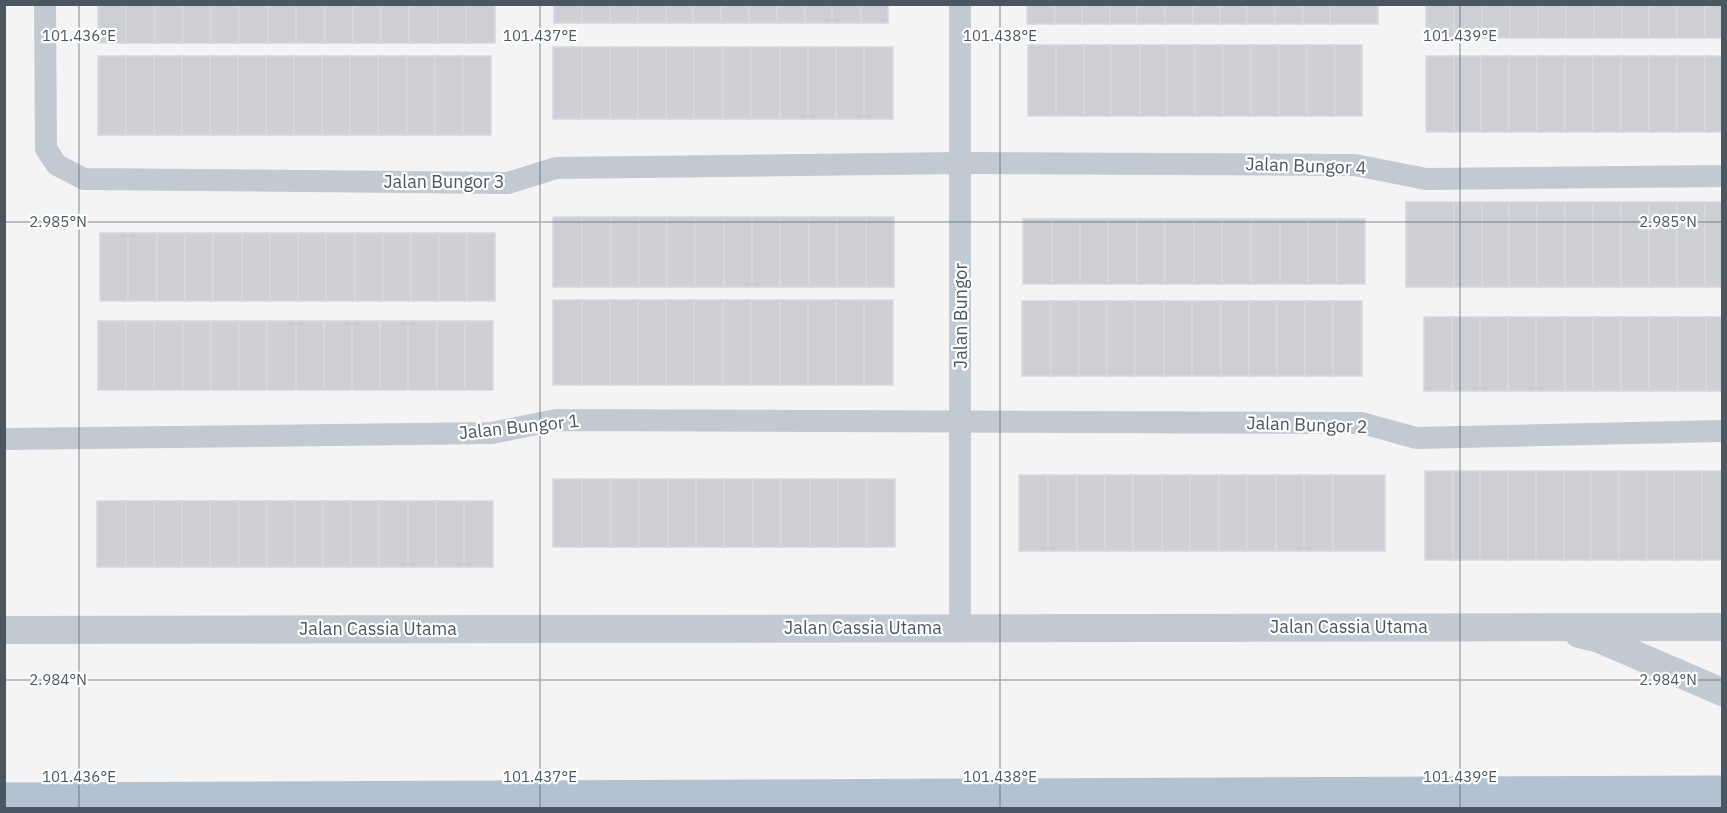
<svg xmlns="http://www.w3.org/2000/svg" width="1727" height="813" font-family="'IBM Plex Sans',sans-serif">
<rect width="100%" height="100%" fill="#f5f3f3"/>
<g fill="#cdcfd5" stroke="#d7d9de" stroke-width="1.5">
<rect x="98" y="4" width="28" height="39"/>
<rect x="126" y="4" width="29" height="39"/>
<rect x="155" y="4" width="28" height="39"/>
<rect x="183" y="4" width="28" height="39"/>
<rect x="211" y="4" width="28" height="39"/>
<rect x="239" y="4" width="29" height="39"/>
<rect x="268" y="4" width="28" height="39"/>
<rect x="296" y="4" width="29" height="39"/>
<rect x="325" y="4" width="28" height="39"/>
<rect x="353" y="4" width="28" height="39"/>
<rect x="381" y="4" width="28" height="39"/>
<rect x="409" y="4" width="29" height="39"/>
<rect x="438" y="4" width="28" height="39"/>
<rect x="466" y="4" width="29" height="39"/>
<rect x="554" y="4" width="28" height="19"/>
<rect x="582" y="4" width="28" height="19"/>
<rect x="610" y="4" width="28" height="19"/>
<rect x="638" y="4" width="28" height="19"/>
<rect x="666" y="4" width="27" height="19"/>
<rect x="693" y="4" width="28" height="19"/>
<rect x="721" y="4" width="28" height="19"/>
<rect x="749" y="4" width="28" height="19"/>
<rect x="777" y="4" width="28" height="19"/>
<rect x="805" y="4" width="27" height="19"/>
<rect x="832" y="4" width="29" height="19"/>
<rect x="861" y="4" width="27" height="19"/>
<rect x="1027" y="4" width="28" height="20"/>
<rect x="1055" y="4" width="27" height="20"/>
<rect x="1082" y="4" width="28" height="20"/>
<rect x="1110" y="4" width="27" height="20"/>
<rect x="1137" y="4" width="28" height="20"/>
<rect x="1165" y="4" width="28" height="20"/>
<rect x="1193" y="4" width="27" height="20"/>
<rect x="1220" y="4" width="27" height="20"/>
<rect x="1247" y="4" width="28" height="20"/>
<rect x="1275" y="4" width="28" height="20"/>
<rect x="1303" y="4" width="27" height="20"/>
<rect x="1330" y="4" width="48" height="20"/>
<rect x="1426" y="4" width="28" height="34"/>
<rect x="1454" y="4" width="28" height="34"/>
<rect x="1482" y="4" width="28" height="34"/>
<rect x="1510" y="4" width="28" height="34"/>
<rect x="1538" y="4" width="28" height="34"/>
<rect x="1566" y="4" width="28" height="34"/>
<rect x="1594" y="4" width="28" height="34"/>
<rect x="1622" y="4" width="27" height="34"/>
<rect x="1649" y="4" width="28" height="34"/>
<rect x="1677" y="4" width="28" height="34"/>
<rect x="1705" y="4" width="17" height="34"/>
<rect x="1028" y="45" width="28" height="71"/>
<rect x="1056" y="45" width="28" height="71"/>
<rect x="1084" y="45" width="27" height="71"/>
<rect x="1111" y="45" width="29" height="71"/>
<rect x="1140" y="45" width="27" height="71"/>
<rect x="1167" y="45" width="28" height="71"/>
<rect x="1195" y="45" width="28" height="71"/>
<rect x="1223" y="45" width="28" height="71"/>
<rect x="1251" y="45" width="28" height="71"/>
<rect x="1279" y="45" width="28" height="71"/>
<rect x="1307" y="45" width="28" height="71"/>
<rect x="1335" y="45" width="27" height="71"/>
<rect x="553" y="47" width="29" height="72"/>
<rect x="582" y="47" width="28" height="72"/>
<rect x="610" y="47" width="28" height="72"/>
<rect x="638" y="47" width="28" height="72"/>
<rect x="666" y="47" width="28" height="72"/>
<rect x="694" y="47" width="29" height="72"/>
<rect x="723" y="47" width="28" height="72"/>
<rect x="751" y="47" width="29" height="72"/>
<rect x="780" y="47" width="28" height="72"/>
<rect x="808" y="47" width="28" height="72"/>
<rect x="836" y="47" width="28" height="72"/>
<rect x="864" y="47" width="29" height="72"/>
<rect x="98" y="56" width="28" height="79"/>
<rect x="126" y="56" width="28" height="79"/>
<rect x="154" y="56" width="28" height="79"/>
<rect x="182" y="56" width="28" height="79"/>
<rect x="210" y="56" width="28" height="79"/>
<rect x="238" y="56" width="28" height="79"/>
<rect x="266" y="56" width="28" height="79"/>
<rect x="294" y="56" width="28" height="79"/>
<rect x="322" y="56" width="28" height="79"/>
<rect x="350" y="56" width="28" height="79"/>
<rect x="378" y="56" width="29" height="79"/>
<rect x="407" y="56" width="28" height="79"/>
<rect x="435" y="56" width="28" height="79"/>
<rect x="463" y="56" width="28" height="79"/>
<rect x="1426" y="56" width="28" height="76"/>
<rect x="1454" y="56" width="27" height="76"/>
<rect x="1481" y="56" width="28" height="76"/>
<rect x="1509" y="56" width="28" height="76"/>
<rect x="1537" y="56" width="28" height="76"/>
<rect x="1565" y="56" width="28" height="76"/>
<rect x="1593" y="56" width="28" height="76"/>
<rect x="1621" y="56" width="28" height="76"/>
<rect x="1649" y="56" width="28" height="76"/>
<rect x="1677" y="56" width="28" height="76"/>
<rect x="1705" y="56" width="17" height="76"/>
<rect x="1406" y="202" width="48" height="85"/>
<rect x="1454" y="202" width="28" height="85"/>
<rect x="1482" y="202" width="27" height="85"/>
<rect x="1509" y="202" width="28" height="85"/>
<rect x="1537" y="202" width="28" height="85"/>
<rect x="1565" y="202" width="28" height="85"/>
<rect x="1593" y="202" width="28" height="85"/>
<rect x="1621" y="202" width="28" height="85"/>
<rect x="1649" y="202" width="28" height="85"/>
<rect x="1677" y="202" width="28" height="85"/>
<rect x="1705" y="202" width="17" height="85"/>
<rect x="553" y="217" width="29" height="70"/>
<rect x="582" y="217" width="29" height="70"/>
<rect x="611" y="217" width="28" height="70"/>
<rect x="639" y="217" width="28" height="70"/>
<rect x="667" y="217" width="28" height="70"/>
<rect x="695" y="217" width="29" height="70"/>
<rect x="724" y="217" width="28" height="70"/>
<rect x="752" y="217" width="28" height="70"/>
<rect x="780" y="217" width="29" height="70"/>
<rect x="809" y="217" width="28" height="70"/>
<rect x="837" y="217" width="29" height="70"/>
<rect x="866" y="217" width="28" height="70"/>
<rect x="1023" y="219" width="29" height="65"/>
<rect x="1052" y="219" width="28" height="65"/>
<rect x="1080" y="219" width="28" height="65"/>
<rect x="1108" y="219" width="29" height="65"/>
<rect x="1137" y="219" width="28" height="65"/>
<rect x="1165" y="219" width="29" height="65"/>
<rect x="1194" y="219" width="28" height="65"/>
<rect x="1222" y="219" width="29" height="65"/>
<rect x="1251" y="219" width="29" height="65"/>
<rect x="1280" y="219" width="28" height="65"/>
<rect x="1308" y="219" width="29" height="65"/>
<rect x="1337" y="219" width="28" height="65"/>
<rect x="100" y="233" width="28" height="68"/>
<rect x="128" y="233" width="29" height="68"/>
<rect x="157" y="233" width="28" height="68"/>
<rect x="185" y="233" width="28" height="68"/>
<rect x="213" y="233" width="29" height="68"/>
<rect x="242" y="233" width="28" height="68"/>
<rect x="270" y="233" width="28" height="68"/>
<rect x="298" y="233" width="28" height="68"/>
<rect x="326" y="233" width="29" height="68"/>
<rect x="355" y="233" width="28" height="68"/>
<rect x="383" y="233" width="28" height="68"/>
<rect x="411" y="233" width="28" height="68"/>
<rect x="439" y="233" width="28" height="68"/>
<rect x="467" y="233" width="28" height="68"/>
<rect x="553" y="300" width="29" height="85"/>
<rect x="582" y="300" width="28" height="85"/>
<rect x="610" y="300" width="28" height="85"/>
<rect x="638" y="300" width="28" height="85"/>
<rect x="666" y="300" width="28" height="85"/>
<rect x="694" y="300" width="29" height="85"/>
<rect x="723" y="300" width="28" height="85"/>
<rect x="751" y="300" width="29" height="85"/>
<rect x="780" y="300" width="28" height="85"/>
<rect x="808" y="300" width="28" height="85"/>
<rect x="836" y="300" width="28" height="85"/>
<rect x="864" y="300" width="29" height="85"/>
<rect x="1022" y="301" width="29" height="75"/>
<rect x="1051" y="301" width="28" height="75"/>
<rect x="1079" y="301" width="28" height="75"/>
<rect x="1107" y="301" width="28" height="75"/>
<rect x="1135" y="301" width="29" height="75"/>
<rect x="1164" y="301" width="28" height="75"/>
<rect x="1192" y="301" width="29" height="75"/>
<rect x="1221" y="301" width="28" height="75"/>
<rect x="1249" y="301" width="28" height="75"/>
<rect x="1277" y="301" width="28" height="75"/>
<rect x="1305" y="301" width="28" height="75"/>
<rect x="1333" y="301" width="29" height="75"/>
<rect x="1424" y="317" width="28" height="74"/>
<rect x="1452" y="317" width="28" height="74"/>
<rect x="1480" y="317" width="28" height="74"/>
<rect x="1508" y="317" width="28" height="74"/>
<rect x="1536" y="317" width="29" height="74"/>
<rect x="1565" y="317" width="28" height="74"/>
<rect x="1593" y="317" width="28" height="74"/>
<rect x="1621" y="317" width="28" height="74"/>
<rect x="1649" y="317" width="29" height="74"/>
<rect x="1678" y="317" width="28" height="74"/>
<rect x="1706" y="317" width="16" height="74"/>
<rect x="98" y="321" width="28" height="69"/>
<rect x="126" y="321" width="28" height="69"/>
<rect x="154" y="321" width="29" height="69"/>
<rect x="183" y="321" width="28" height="69"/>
<rect x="211" y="321" width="28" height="69"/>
<rect x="239" y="321" width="28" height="69"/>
<rect x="267" y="321" width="29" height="69"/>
<rect x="296" y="321" width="28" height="69"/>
<rect x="324" y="321" width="28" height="69"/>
<rect x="352" y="321" width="28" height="69"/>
<rect x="380" y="321" width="28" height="69"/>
<rect x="408" y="321" width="29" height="69"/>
<rect x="437" y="321" width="28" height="69"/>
<rect x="465" y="321" width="28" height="69"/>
<rect x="1425" y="471" width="28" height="89"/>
<rect x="1453" y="471" width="27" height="89"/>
<rect x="1480" y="471" width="28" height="89"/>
<rect x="1508" y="471" width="28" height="89"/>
<rect x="1536" y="471" width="28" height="89"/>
<rect x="1564" y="471" width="27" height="89"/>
<rect x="1591" y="471" width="28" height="89"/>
<rect x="1619" y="471" width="28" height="89"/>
<rect x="1647" y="471" width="27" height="89"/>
<rect x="1674" y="471" width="28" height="89"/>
<rect x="1702" y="471" width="20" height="89"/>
<rect x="1019" y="475" width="29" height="76"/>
<rect x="1048" y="475" width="29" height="76"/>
<rect x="1077" y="475" width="28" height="76"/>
<rect x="1105" y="475" width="28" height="76"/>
<rect x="1133" y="475" width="29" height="76"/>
<rect x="1162" y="475" width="28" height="76"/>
<rect x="1190" y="475" width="29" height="76"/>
<rect x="1219" y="475" width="28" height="76"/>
<rect x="1247" y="475" width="29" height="76"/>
<rect x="1276" y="475" width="28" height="76"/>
<rect x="1304" y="475" width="29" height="76"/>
<rect x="1333" y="475" width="52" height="76"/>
<rect x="553" y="479" width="29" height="68"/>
<rect x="582" y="479" width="29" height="68"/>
<rect x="611" y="479" width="28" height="68"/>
<rect x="639" y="479" width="29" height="68"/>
<rect x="668" y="479" width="28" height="68"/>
<rect x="696" y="479" width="28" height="68"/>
<rect x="724" y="479" width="29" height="68"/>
<rect x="753" y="479" width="28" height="68"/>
<rect x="781" y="479" width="29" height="68"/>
<rect x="810" y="479" width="28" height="68"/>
<rect x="838" y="479" width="29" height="68"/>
<rect x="867" y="479" width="28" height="68"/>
<rect x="97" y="501" width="29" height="66"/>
<rect x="126" y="501" width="28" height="66"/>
<rect x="154" y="501" width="28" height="66"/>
<rect x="182" y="501" width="28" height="66"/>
<rect x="210" y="501" width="29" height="66"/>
<rect x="239" y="501" width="28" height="66"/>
<rect x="267" y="501" width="28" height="66"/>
<rect x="295" y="501" width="28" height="66"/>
<rect x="323" y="501" width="28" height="66"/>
<rect x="351" y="501" width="28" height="66"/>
<rect x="379" y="501" width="29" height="66"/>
<rect x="408" y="501" width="28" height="66"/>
<rect x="436" y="501" width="28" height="66"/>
<rect x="464" y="501" width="29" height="66"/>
</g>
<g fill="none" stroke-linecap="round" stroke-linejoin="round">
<g stroke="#c1cad2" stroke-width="22">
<polyline points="45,4 46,149 57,165 84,179 508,183 556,168 961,163 1355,165 1426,179 1722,176"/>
<polyline points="960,4 960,628"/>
<polyline points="4,439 492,433 556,420 1362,423 1416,438 1722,431"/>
</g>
<g stroke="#c1cad2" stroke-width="28">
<polyline points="4,630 1722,627"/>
<polyline points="1579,634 1599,639 1722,692"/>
</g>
<polyline stroke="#b3c2d1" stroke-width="33" points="4,799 1722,792"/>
</g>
<path fill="none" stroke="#4a5661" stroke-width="1.5" stroke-opacity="0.45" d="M79 4V808M540 4V808M1000 4V808M1460 4V808M4 222H1722M4 680H1722"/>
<g text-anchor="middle" stroke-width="4.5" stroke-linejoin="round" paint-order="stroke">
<g font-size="18" fill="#4a5661" stroke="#fff">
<text transform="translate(1306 166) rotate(2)" y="6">Jalan Bungor 4</text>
<text x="444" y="188">Jalan Bungor 3</text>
<text transform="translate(961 316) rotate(-90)" y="6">Jalan Bungor</text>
<text transform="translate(1307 425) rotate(2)" y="6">Jalan Bungor 2</text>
<text transform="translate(519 427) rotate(-6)" y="6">Jalan Bungor 1</text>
<text x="1349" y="633">Jalan Cassia Utama</text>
<text x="863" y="634">Jalan Cassia Utama</text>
<text x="378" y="635">Jalan Cassia Utama</text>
</g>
</g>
<g font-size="15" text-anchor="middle" fill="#4a5661" stroke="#fff" stroke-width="4.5" stroke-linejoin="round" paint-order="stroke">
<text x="79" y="41">101.436°E</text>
<text x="540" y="41">101.437°E</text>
<text x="1000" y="41">101.438°E</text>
<text x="1460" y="41">101.439°E</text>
<text x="58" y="227">2.985°N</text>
<text x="1668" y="227">2.985°N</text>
<text x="58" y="685">2.984°N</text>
<text x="1668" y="685">2.984°N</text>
<text x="79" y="782">101.436°E</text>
<text x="540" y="782">101.437°E</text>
<text x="1000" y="782">101.438°E</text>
<text x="1460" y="782">101.439°E</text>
</g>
<rect width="1727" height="813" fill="none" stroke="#4a5661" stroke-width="12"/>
</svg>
